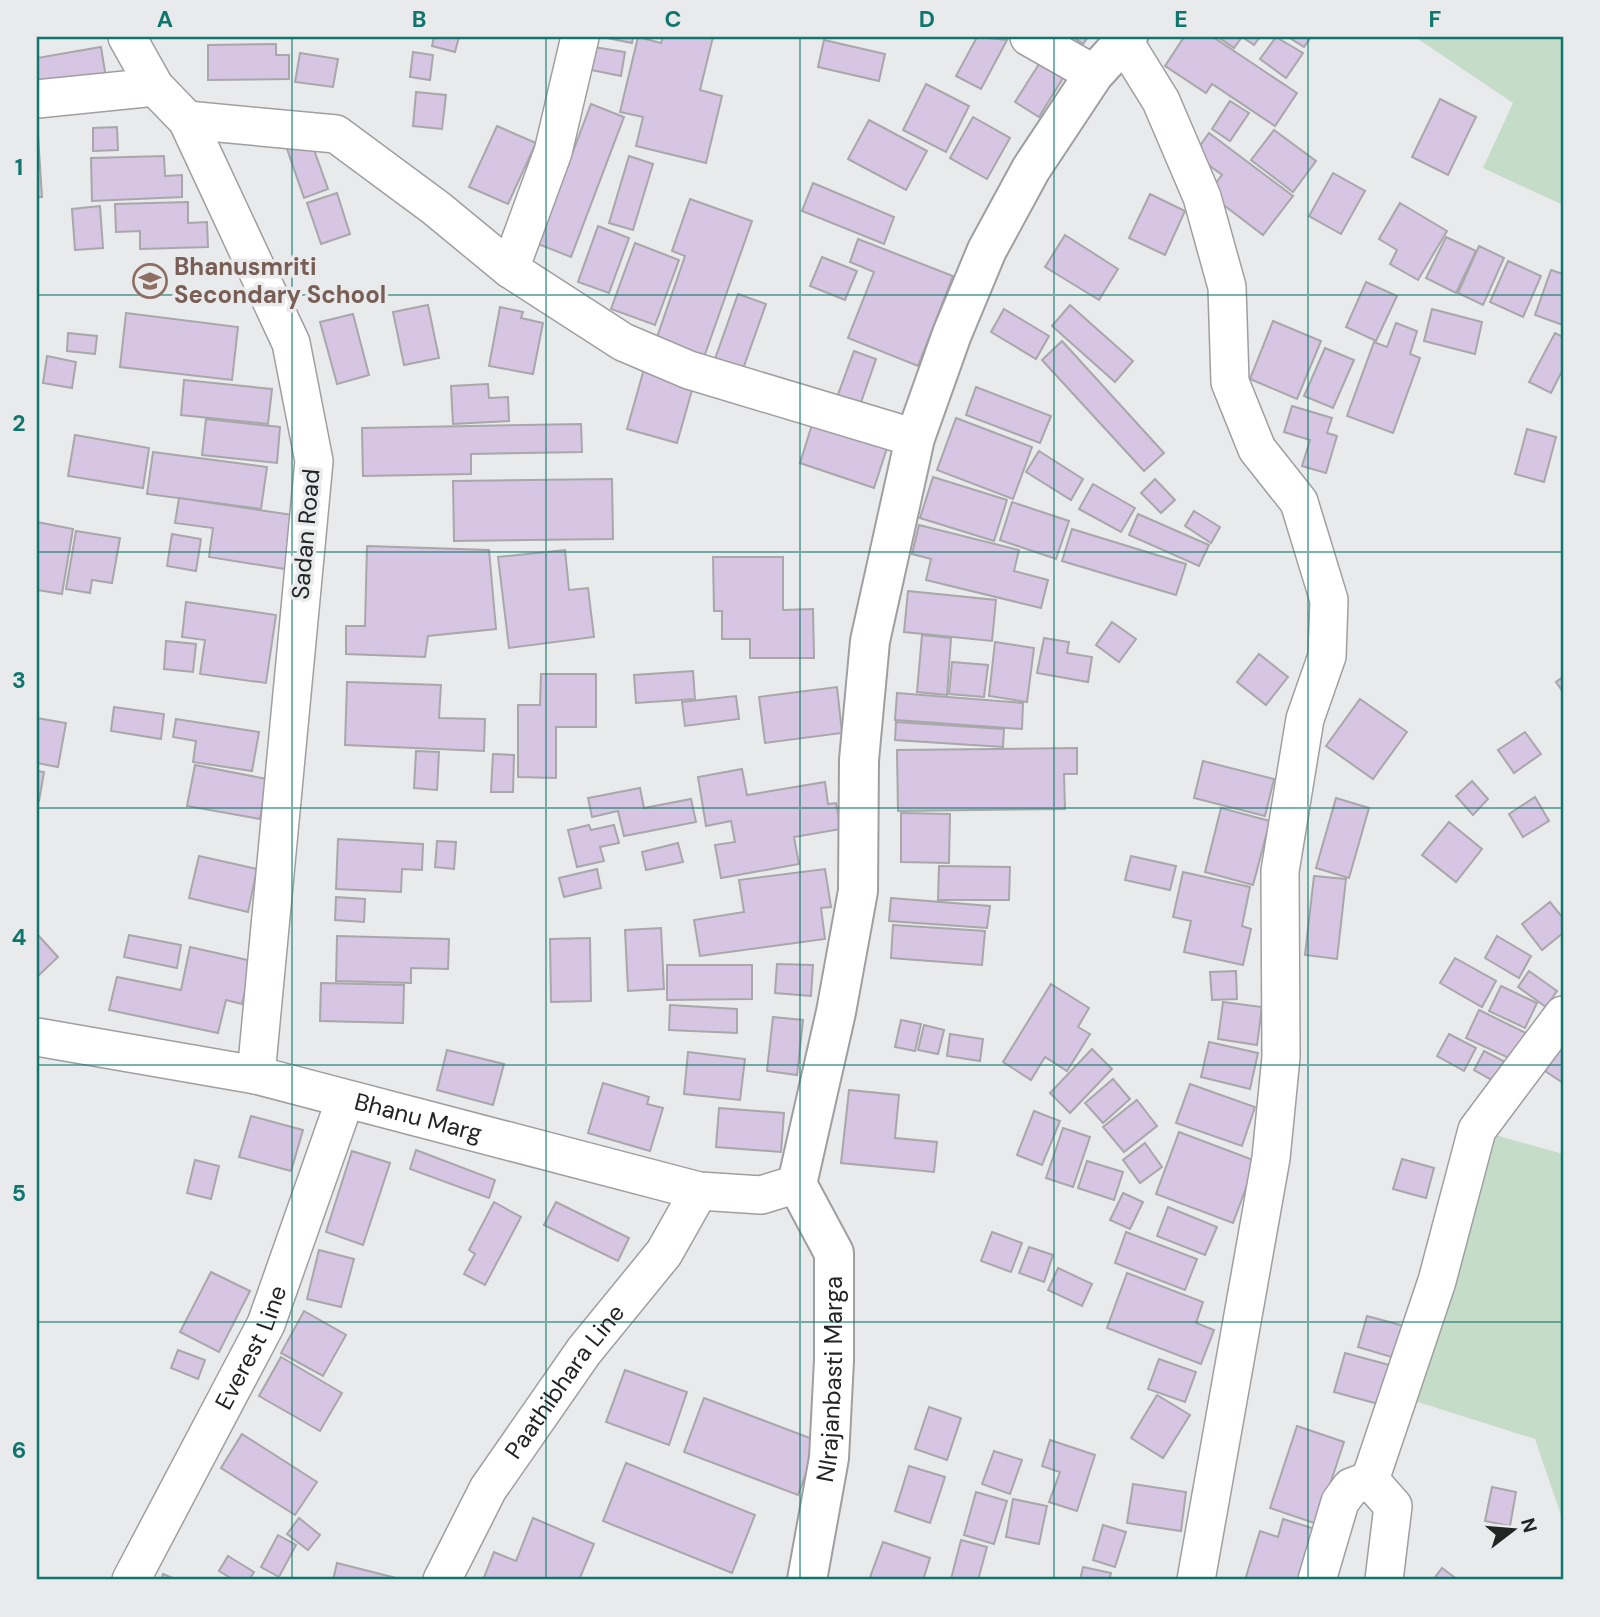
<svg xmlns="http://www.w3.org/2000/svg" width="1600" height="1617" font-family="'DM Sans',sans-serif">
<rect width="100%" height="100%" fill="#e9eaec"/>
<g fill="#c5dcc8">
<polygon points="1415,37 1563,37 1563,205 1483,168 1513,103"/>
<polygon points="1477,1130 1563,1154 1563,1521 1535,1439 1399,1396"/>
</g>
<g fill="#d6c5e3" stroke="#a8a7a9" stroke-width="2">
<polygon points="434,37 459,37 455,52 432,46"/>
<polygon points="602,37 633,37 632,43"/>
<polygon points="638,37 661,43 663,37 713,37 700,90 722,96 706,163 636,146 643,117 620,112"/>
<polygon points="977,37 1007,40 981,89 956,76"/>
<polygon points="1073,37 1088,37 1083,44"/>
<polygon points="1184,37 1213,37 1297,93 1275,126 1212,84 1206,93 1165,66"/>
<polygon points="1218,37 1260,37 1254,45 1242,37 1234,48"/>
<polygon points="1276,37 1303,53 1286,78 1260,59"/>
<polygon points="1288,37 1311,37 1304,47"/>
<polygon points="824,40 885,54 879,81 818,67"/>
<polygon points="276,44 276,55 289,55 289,79 208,80 208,45"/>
<polygon points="101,47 106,78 37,90 37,58"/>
<polygon points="594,47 625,52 621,76 591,70"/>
<polygon points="413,52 433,55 430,80 410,77"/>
<polygon points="300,53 338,59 333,87 295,82"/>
<polygon points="1039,64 1063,78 1039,117 1015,102"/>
<polygon points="926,84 969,106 946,152 903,130"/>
<polygon points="416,92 446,95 442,129 413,126"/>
<polygon points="1440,99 1476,117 1448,175 1412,157"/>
<polygon points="1230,101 1249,113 1230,141 1212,129"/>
<polygon points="591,104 624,117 571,257 538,244"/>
<polygon points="973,117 1010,138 987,179 950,158"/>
<polygon points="37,120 42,197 37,197"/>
<polygon points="869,120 927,151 906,190 848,159"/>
<polygon points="497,126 536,143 508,204 469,187"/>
<polygon points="117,127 118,150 93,151 93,128"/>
<polygon points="1274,130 1316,161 1293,192 1251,160"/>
<polygon points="1209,133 1293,196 1263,235 1208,193 1222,175 1194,154"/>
<polygon points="285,143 313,147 328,189 304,198"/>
<polygon points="164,156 165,176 182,175 182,197 92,201 91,158"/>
<polygon points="629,156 653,164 633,230 609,223"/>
<polygon points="1333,173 1365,191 1341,234 1309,216"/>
<polygon points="813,183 894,217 884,244 802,211"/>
<polygon points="337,193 350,234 321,244 307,203"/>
<polygon points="1150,194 1185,211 1165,255 1129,238"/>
<polygon points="690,199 752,221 703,360 655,343 685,256 672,251"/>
<polygon points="188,202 188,223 207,222 208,247 140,249 140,231 116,232 115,204"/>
<polygon points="1400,203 1447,231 1418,280 1390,264 1397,250 1379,239"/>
<polygon points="100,206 103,248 75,250 72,209"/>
<polygon points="598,226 629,238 609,293 578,282"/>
<polygon points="1065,235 1118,269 1099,300 1045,267"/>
<polygon points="1446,237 1476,251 1456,293 1426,278"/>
<polygon points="858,239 953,276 918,366 848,338 874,272 850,262"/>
<polygon points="635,243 679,260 655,325 611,309"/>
<polygon points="1479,246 1504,258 1483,305 1458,293"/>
<polygon points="822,257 857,271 845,300 810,286"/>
<polygon points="1508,261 1541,276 1523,317 1490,302"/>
<polygon points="1551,270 1563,274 1563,325 1535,315"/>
<polygon points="1366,282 1397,296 1376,341 1346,327"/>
<polygon points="738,294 766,304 743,369 715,359"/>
<polygon points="428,305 439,358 404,365 393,312"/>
<polygon points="1070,305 1133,361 1115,382 1052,326"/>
<polygon points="500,307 523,312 521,318 543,323 533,374 489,366"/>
<polygon points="1004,309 1049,336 1036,359 991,332"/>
<polygon points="1432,309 1482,322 1475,354 1424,341"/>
<polygon points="126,313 238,327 232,380 120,367"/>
<polygon points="353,314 369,375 337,384 320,322"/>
<polygon points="1273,321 1321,341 1297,399 1250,379"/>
<polygon points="1396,323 1417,331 1410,354 1420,358 1393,433 1347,416 1374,342 1387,347"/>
<polygon points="68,333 97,336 95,354 67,351"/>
<polygon points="1555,333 1563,337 1563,369 1551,393 1529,382"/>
<polygon points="1062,341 1164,453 1144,471 1042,360"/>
<polygon points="1325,348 1354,360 1333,408 1304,396"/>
<polygon points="854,351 876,359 859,408 836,400"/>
<polygon points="47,356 76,362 72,388 43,383"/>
<polygon points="644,369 694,383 677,443 627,429"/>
<polygon points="184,380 272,389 268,424 181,415"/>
<polygon points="488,384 489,398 508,397 509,421 453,424 451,386"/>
<polygon points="976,387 1051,416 1040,443 966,415"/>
<polygon points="1292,406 1332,418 1327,433 1337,436 1326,473 1302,466 1310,440 1284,432"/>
<polygon points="814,418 889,442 874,488 800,463"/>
<polygon points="956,418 1032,447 1013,499 937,470"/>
<polygon points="206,419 280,427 277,463 202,455"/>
<polygon points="581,424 582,452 471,454 471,474 363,476 362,428"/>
<polygon points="1527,429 1556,437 1544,482 1515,474"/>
<polygon points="75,435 149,448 143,488 68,476"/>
<polygon points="1039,451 1083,479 1071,500 1026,472"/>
<polygon points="153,452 267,467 261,509 147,494"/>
<polygon points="933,477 1007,500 994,541 920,518"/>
<polygon points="612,479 613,539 454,541 453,481"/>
<polygon points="1155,479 1175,500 1161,513 1141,493"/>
<polygon points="1093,484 1135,508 1121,532 1079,509"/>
<polygon points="179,498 293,515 285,569 209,557 213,528 175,523"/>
<polygon points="1012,502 1069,521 1056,559 1000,540"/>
<polygon points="1194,511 1220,527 1211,543 1185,526"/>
<polygon points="1138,514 1209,545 1199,566 1129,535"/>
<polygon points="37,522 73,529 62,594 37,590"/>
<polygon points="919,525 1019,550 1014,571 1048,580 1041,608 926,580 931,559 912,554"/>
<polygon points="1072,529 1186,564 1176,595 1062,561"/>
<polygon points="76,531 120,538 112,583 92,580 90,593 66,589"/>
<polygon points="172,534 201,539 196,571 167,566"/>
<polygon points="367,546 489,550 496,629 428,636 425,657 346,654 346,626 365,626"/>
<polygon points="565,550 569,590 588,588 594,637 509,648 498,557"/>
<polygon points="713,557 783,557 783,610 813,609 814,658 750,658 750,639 722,639 722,611 714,611"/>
<polygon points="908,591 996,600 992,641 904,632"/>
<polygon points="186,602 276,615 266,683 200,674 205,640 182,637"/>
<polygon points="1112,622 1136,639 1119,662 1096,645"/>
<polygon points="922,635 951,638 947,695 917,692"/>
<polygon points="1044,638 1069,642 1067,653 1092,657 1088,682 1037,673"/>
<polygon points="166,641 196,644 193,672 164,669"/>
<polygon points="995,642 1034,648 1027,702 989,696"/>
<polygon points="1259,654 1288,677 1266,705 1237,682"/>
<polygon points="952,662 988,665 984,697 949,694"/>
<polygon points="693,671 695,699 636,703 634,675"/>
<polygon points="541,674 596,674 596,727 556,727 556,778 518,777 518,705 540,705"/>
<polygon points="1563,677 1563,692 1556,682"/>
<polygon points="347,682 441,685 439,718 485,719 484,751 345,745"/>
<polygon points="837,687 842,733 765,743 759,697"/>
<polygon points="897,693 1023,703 1022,729 895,720"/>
<polygon points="736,696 739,719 685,726 682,702"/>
<polygon points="1360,699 1407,732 1373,779 1326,746"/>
<polygon points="114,707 164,714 161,739 111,731"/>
<polygon points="37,718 66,723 58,767 37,763"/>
<polygon points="176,719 259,732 252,771 193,762 196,741 173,737"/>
<polygon points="896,722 1004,729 1003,747 895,740"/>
<polygon points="1525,732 1541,754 1514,773 1498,750"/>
<polygon points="1077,748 1077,774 1064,774 1065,809 898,811 897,750"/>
<polygon points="416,751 439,752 437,790 414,788"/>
<polygon points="493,754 514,755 513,792 491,792"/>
<polygon points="1203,761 1274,779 1265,816 1194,798"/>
<polygon points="195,765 267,779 260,819 187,806"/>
<polygon points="742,769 747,795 825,782 828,804 836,803 841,829 794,837 799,864 721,878 715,845 735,842 731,821 706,826 698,777"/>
<polygon points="37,771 44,772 39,801 37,801"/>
<polygon points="1472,781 1488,799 1473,815 1456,796"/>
<polygon points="640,788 644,808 691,799 696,822 624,836 618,811 592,817 588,798"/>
<polygon points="1535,797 1549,821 1523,837 1509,814"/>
<polygon points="1336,798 1369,808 1349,878 1316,868"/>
<polygon points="1221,808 1270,821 1253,885 1205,872"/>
<polygon points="901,813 950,814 949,863 901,862"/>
<polygon points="1449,822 1482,849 1456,882 1422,855"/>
<polygon points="589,825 591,830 614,825 619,843 600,847 604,861 577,867 568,830"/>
<polygon points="338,839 423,844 422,870 402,869 401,892 336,889"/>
<polygon points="437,841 456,842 454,869 435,867"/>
<polygon points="678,843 683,862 646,870 642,852"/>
<polygon points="199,856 257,869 248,912 189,898"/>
<polygon points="1131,856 1176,866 1170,890 1125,880"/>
<polygon points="939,866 1010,867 1009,900 938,900"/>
<polygon points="597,869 601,888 564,897 559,878"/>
<polygon points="825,869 831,907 821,908 825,939 700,956 694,920 744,912 739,880"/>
<polygon points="1183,872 1250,887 1242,926 1251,929 1243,965 1184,952 1191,921 1173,917"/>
<polygon points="1314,876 1346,879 1337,959 1305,955"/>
<polygon points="336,897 365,899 364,922 335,920"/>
<polygon points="891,898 990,906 987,928 889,921"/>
<polygon points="1550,902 1563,918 1563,933 1542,950 1522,924"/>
<polygon points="893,925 985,931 982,965 891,958"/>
<polygon points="661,928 664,989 628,991 625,930"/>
<polygon points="37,934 58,957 37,977"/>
<polygon points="129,935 181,945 177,968 124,957"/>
<polygon points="337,936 449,939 448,969 411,968 411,983 336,981"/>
<polygon points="1497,936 1531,956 1519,978 1485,958"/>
<polygon points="590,938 591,1001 551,1002 550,939"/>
<polygon points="190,947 252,961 242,1004 226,1000 218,1033 109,1010 117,977 181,990"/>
<polygon points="1455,958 1496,981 1482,1007 1440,983"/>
<polygon points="777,964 813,965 811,996 775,993"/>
<polygon points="667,965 752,965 752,999 667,1000"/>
<polygon points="1236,971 1237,999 1212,1000 1210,972"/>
<polygon points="1529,971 1557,991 1546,1007 1518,987"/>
<polygon points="321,983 404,985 403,1023 320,1021"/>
<polygon points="1051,984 1089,1008 1078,1027 1090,1034 1067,1071 1045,1057 1031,1080 1003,1062"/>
<polygon points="1501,986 1537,1003 1525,1028 1489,1011"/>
<polygon points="1223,1002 1262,1007 1257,1045 1218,1039"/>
<polygon points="670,1005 737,1009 737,1033 669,1030"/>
<polygon points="1479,1010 1526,1033 1513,1060 1466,1038"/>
<polygon points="773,1017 803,1020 797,1075 767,1071"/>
<polygon points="901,1020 921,1024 915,1051 895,1047"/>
<polygon points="924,1025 944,1030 938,1054 918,1050"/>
<polygon points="950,1034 983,1039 980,1061 947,1056"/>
<polygon points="1449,1034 1476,1048 1464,1071 1437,1056"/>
<polygon points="1209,1042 1258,1053 1250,1089 1201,1077"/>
<polygon points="1563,1043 1563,1083 1545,1071"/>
<polygon points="1092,1049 1112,1069 1070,1113 1050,1093"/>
<polygon points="447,1050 504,1064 493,1105 437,1090"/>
<polygon points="1484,1051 1511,1065 1501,1085 1474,1070"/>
<polygon points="688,1052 745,1059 740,1100 684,1094"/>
<polygon points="1113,1079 1130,1099 1103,1123 1085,1103"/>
<polygon points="603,1083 649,1097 647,1104 663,1108 650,1151 588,1133"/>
<polygon points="1190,1084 1255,1107 1242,1146 1176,1123"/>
<polygon points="849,1090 899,1095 895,1138 937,1142 934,1172 841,1163"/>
<polygon points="1137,1100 1157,1126 1124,1152 1103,1127"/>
<polygon points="719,1108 784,1113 781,1152 716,1147"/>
<polygon points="1034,1111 1060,1121 1042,1165 1017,1155"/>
<polygon points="251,1116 303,1130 291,1171 239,1157"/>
<polygon points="1063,1128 1090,1137 1073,1187 1046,1178"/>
<polygon points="1179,1132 1256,1161 1233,1223 1156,1194"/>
<polygon points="1145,1143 1162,1167 1140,1183 1123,1160"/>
<polygon points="416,1150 495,1180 489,1198 410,1169"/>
<polygon points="352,1151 390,1163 363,1245 326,1232"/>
<polygon points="1402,1159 1434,1168 1426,1198 1393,1189"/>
<polygon points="195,1160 219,1166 211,1199 187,1193"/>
<polygon points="1087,1161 1123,1172 1114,1200 1078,1188"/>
<polygon points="1123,1193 1143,1202 1130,1229 1110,1220"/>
<polygon points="494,1202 521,1217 485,1285 464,1274 475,1254 469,1250"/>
<polygon points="556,1202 629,1238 618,1261 544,1225"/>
<polygon points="1168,1207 1217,1227 1205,1255 1157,1236"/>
<polygon points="992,1232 1022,1243 1011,1272 981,1261"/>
<polygon points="1126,1232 1197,1259 1185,1290 1115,1263"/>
<polygon points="1029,1247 1053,1255 1044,1282 1019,1273"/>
<polygon points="319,1250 354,1259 341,1307 307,1299"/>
<polygon points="1058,1268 1092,1284 1082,1306 1048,1290"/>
<polygon points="211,1272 250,1291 219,1352 180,1332"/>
<polygon points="1127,1273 1203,1302 1196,1323 1214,1330 1201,1364 1107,1328"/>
<polygon points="304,1311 346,1335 323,1376 281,1353"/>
<polygon points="1367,1316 1404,1326 1395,1358 1358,1347"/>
<polygon points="178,1350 205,1360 198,1379 171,1368"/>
<polygon points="1345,1353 1393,1366 1382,1405 1334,1392"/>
<polygon points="281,1357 342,1393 320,1431 259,1396"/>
<polygon points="1159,1359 1196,1372 1185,1402 1148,1389"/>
<polygon points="625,1370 687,1392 669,1445 606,1422"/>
<polygon points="1157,1395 1190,1415 1163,1458 1131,1438"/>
<polygon points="704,1398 818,1441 798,1495 684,1452"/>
<polygon points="929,1407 961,1418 947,1460 915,1449"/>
<polygon points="1297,1426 1344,1442 1317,1524 1270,1508"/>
<polygon points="242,1434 317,1482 295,1515 221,1468"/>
<polygon points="1050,1440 1095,1455 1077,1511 1049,1502 1060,1472 1042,1466"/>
<polygon points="994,1451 1022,1460 1010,1494 982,1484"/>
<polygon points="626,1463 755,1515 732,1573 603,1521"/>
<polygon points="909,1466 945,1477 930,1523 895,1511"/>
<polygon points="1133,1484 1186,1492 1181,1531 1127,1523"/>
<polygon points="1492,1487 1516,1492 1510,1526 1485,1521"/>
<polygon points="976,1492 1007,1501 994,1544 964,1535"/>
<polygon points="1013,1499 1047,1506 1039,1544 1006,1537"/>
<polygon points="299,1518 320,1535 308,1550 287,1534"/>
<polygon points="533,1518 594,1544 579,1580 483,1580 494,1552 516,1561"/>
<polygon points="1283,1519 1315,1529 1299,1580 1245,1580 1260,1531 1278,1537"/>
<polygon points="1103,1525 1126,1532 1115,1567 1093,1560"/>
<polygon points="278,1535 296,1545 279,1577 261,1567"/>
<polygon points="961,1540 987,1547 978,1580 951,1579"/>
<polygon points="883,1542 930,1558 923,1580 869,1580"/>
<polygon points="228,1556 254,1572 249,1580 234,1580 219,1571"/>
<polygon points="337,1563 404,1580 333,1580"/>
<polygon points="1083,1567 1111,1573 1109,1580 1080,1580"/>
<polygon points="1442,1568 1458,1580 1433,1580"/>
<polygon points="163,1574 177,1580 161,1580"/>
</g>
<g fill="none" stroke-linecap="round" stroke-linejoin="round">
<g stroke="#9f9fa1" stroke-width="40">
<g id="minor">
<polyline points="127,37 155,87 187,120 291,343 314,461 256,1075"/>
<polyline points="580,37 553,152 510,269 623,342 689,370 915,438"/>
<polyline points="1029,37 1094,74"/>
<polyline points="1125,43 1161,101 1202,197 1227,287 1230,382 1257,449 1299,502 1329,600 1327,656 1305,719 1280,871 1281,1057 1271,1158 1196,1580"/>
<polyline points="37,99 155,87"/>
<polyline points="187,120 336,134 436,208 510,269"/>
<path id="s1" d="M37 1037 256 1075 699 1191 761 1195 797 1184"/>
<polyline points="1370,1480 1437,1281 1477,1130 1563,1015"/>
<path id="s2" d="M131 1580 266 1324 345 1100"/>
<path id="s3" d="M442 1580 488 1489 584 1351 664 1253 699 1191"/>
<polyline points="1317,1580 1340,1502 1351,1487 1370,1480 1393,1506 1384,1580"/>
</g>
</g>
<g stroke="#9f9fa1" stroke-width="42">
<g id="tertiary">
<path id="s4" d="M807 1580 829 1458 834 1360V1253L797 1184 836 1012 858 891 859 760 870 641 915 438 952 334 987 250 1031 169 1094 74 1128 37"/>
</g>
</g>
<use href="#minor" stroke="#fff" stroke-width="37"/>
<use href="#tertiary" stroke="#fff" stroke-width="38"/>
</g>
<path fill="none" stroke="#0f766e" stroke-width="2" stroke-opacity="0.55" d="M292 37V1580M546 37V1580M800 37V1580M1054 37V1580M1308 37V1580M37 295H1563M37 552H1563M37 808H1563M37 1065H1563M37 1322H1563"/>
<defs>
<g id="school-ring" transform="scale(1.75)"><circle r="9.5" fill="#e9eaec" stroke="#8d6e63" stroke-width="1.5"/><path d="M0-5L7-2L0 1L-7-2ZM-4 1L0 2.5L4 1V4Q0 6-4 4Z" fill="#8d6e63"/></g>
</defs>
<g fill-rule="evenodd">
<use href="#school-ring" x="150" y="281"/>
</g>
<g text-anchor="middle" stroke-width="7" stroke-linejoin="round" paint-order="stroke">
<g font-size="24" font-weight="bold" fill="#785e54" stroke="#e9eaec" text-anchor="start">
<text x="174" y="275">Bhanusmriti<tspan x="174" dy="28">Secondary School</tspan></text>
</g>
<g font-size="24" fill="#232424" stroke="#e9eaec">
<text transform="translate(306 534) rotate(-85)" y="8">Sadan Road</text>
<text dy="8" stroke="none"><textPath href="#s1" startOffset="390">Bhanu Marg</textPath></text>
<text dy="8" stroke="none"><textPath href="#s2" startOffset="262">Everest Line</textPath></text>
<text dy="8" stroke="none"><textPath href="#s4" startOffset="203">NIrajanbasti Marga</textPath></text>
<text dy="8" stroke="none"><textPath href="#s3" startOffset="234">Paathibhara Line</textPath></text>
</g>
</g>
<rect width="1600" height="1617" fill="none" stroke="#e9eaec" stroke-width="77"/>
<g transform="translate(1513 1530) rotate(74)" stroke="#e9eaec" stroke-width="5" paint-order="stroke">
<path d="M0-5L12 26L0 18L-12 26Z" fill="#232424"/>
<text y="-10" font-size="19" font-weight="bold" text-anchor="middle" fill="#232424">N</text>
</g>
<rect x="38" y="38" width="1524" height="1540" fill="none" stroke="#0f766e" stroke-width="2.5"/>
<g font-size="23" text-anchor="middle" font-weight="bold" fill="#0f766e">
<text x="165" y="27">A</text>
<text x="419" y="27">B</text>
<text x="673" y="27">C</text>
<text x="927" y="27">D</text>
<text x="1181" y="27">E</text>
<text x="1435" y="27">F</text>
<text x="19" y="175">1</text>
<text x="19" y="431">2</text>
<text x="19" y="688">3</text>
<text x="19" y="945">4</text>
<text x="19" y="1201">5</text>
<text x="19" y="1458">6</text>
</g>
</svg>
